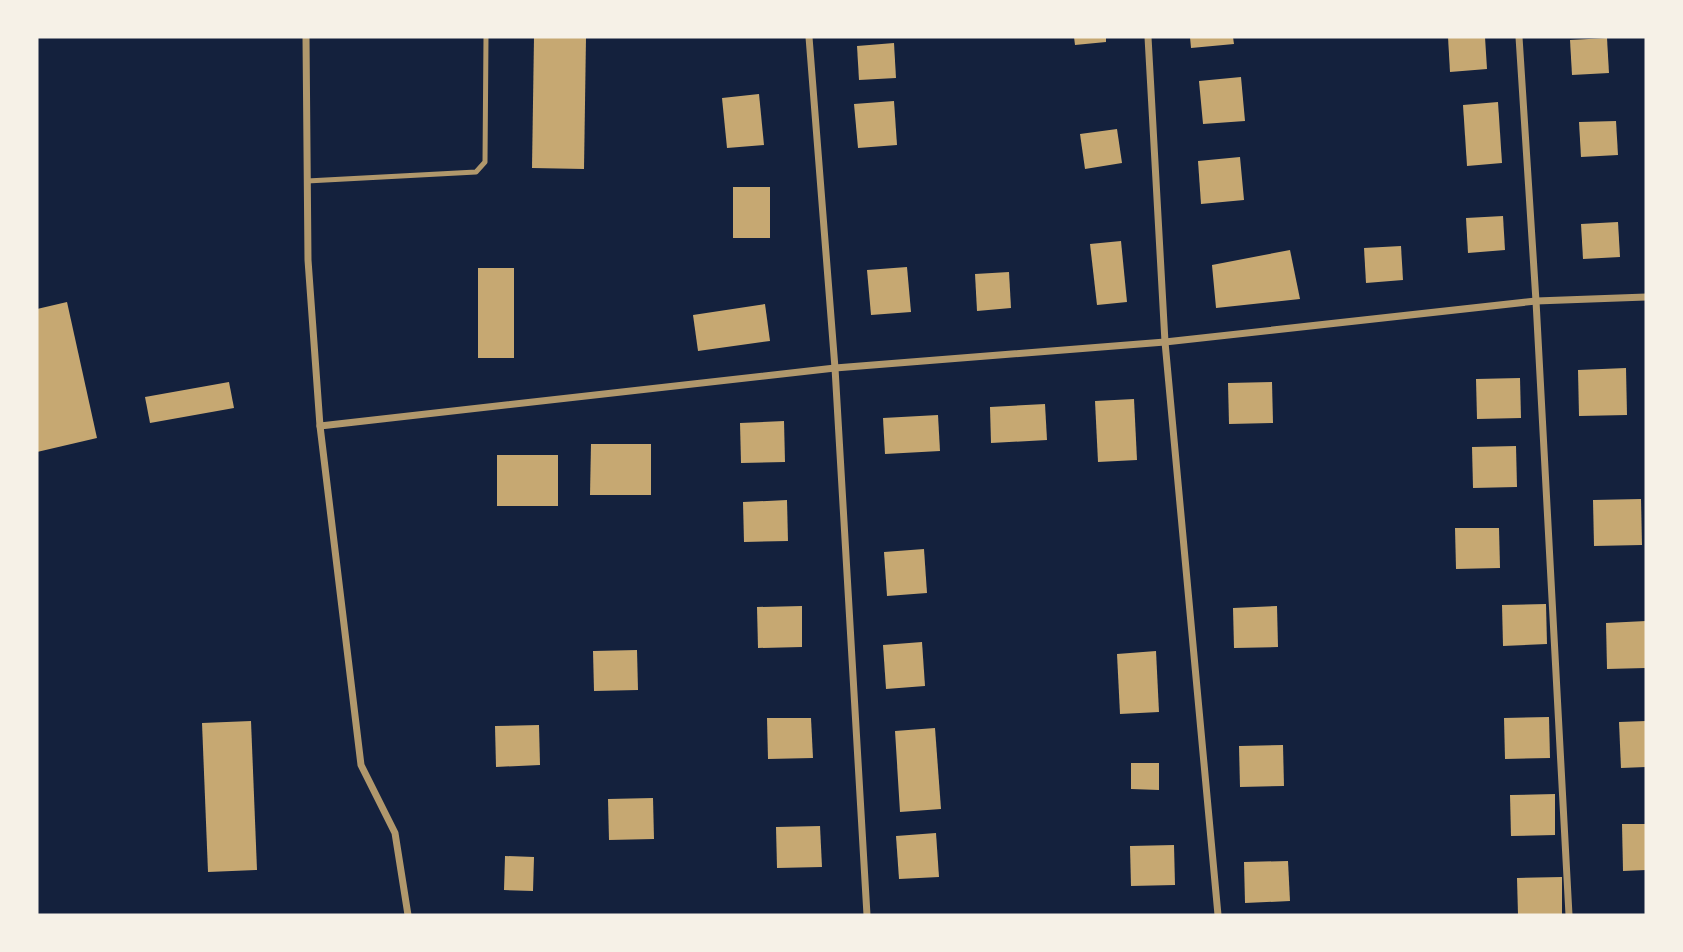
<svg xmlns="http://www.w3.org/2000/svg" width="1683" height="952" font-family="'Times New Roman',serif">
<rect width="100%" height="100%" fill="#14213d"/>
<g fill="#c6a872">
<polygon points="534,37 586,37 584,169 532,168"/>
<polygon points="1074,37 1106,37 1106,42 1075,45"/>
<polygon points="1190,37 1233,37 1234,44 1191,48"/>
<polygon points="1448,37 1485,37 1487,69 1450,72"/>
<polygon points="1607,38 1609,73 1572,75 1570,40"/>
<polygon points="894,43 896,78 859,80 857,46"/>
<polygon points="1241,77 1245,121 1203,124 1199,81"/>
<polygon points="759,94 764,145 727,148 722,98"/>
<polygon points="894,101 897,145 858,148 854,104"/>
<polygon points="1498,102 1502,163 1467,166 1463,105"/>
<polygon points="1616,121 1618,155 1581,157 1579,122"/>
<polygon points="1117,129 1122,163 1085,169 1080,134"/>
<polygon points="1240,157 1244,200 1201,204 1198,161"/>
<rect x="733" y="187" width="37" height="51"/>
<polygon points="1503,216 1505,250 1468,253 1466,218"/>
<polygon points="1618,222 1620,257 1583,259 1581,224"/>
<polygon points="1121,241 1127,302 1097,305 1090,244"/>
<polygon points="1401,246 1403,280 1366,283 1364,248"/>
<polygon points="1290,250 1300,299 1216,308 1212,265"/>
<polygon points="907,267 911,312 871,315 867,270"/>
<rect x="478" y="268" width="36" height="90"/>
<polygon points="1009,272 1011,308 977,311 975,274"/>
<polygon points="67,302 97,438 37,452 37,309"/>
<polygon points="765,304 770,341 698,351 693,315"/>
<polygon points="1626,368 1627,415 1579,416 1578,370"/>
<polygon points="1520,378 1521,418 1477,419 1476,379"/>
<polygon points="229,382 234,408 150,423 145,397"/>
<polygon points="1272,382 1273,423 1229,424 1228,383"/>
<polygon points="1134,399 1137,460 1098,462 1095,401"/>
<polygon points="1045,404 1047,440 991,443 990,407"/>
<polygon points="938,415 940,451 885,454 883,418"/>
<polygon points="784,421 785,462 741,463 740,423"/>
<polygon points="591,444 651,444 651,495 590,495"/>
<polygon points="1516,446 1517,487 1473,488 1472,447"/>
<rect x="497" y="455" width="61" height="51"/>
<polygon points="1641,499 1642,545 1594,546 1593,500"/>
<polygon points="787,500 788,541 744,542 743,502"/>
<polygon points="1455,528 1499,528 1500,568 1456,569"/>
<polygon points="924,549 927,593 887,596 884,552"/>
<polygon points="1546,604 1547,644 1503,646 1502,605"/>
<polygon points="802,606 802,647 758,648 757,607"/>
<polygon points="1277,606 1278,647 1234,648 1233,608"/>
<polygon points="1646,621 1646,668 1607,669 1606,623"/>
<polygon points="922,642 925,686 886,689 883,645"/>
<polygon points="637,650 638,690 594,691 593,651"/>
<polygon points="1156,651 1159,712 1120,714 1117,654"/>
<polygon points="1549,717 1550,758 1505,759 1504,718"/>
<polygon points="767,718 811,718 813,758 768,759"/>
<polygon points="251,721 257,870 208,872 202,723"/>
<polygon points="1646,721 1646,767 1621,768 1619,722"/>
<polygon points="539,725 540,765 496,767 495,726"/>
<polygon points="935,728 941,809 900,812 895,731"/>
<polygon points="1283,745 1284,786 1240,787 1239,746"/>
<polygon points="1131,763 1159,763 1159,790 1131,789"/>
<polygon points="1555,794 1555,835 1511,836 1510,795"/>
<polygon points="653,798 654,839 609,840 608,799"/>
<polygon points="1622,824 1646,824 1646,870 1623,871"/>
<polygon points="820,826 822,867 777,868 776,827"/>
<polygon points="936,833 939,877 899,879 896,836"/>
<polygon points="1174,845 1175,885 1131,886 1130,846"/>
<polygon points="505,856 534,857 533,891 504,890"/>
<polygon points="1288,861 1290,901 1245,903 1244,862"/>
<polygon points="1562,877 1562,915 1518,915 1517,878"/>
</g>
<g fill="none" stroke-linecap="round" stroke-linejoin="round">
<polyline stroke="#b1986c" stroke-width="5" points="307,181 476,172 485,162 486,37"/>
<g stroke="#b1986c" stroke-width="7">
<polyline points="306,37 308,260 320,426 361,765 395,833 408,915"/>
<polyline points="809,37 835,368 867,915"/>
<polyline points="1148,37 1165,342 1218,915"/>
<polyline points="1519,37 1536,301 1569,915"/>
<polyline points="320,426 835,368 1165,342 1536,301 1646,297"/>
</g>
</g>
<rect width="1683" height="952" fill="none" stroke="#f6f1e7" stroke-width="77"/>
</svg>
